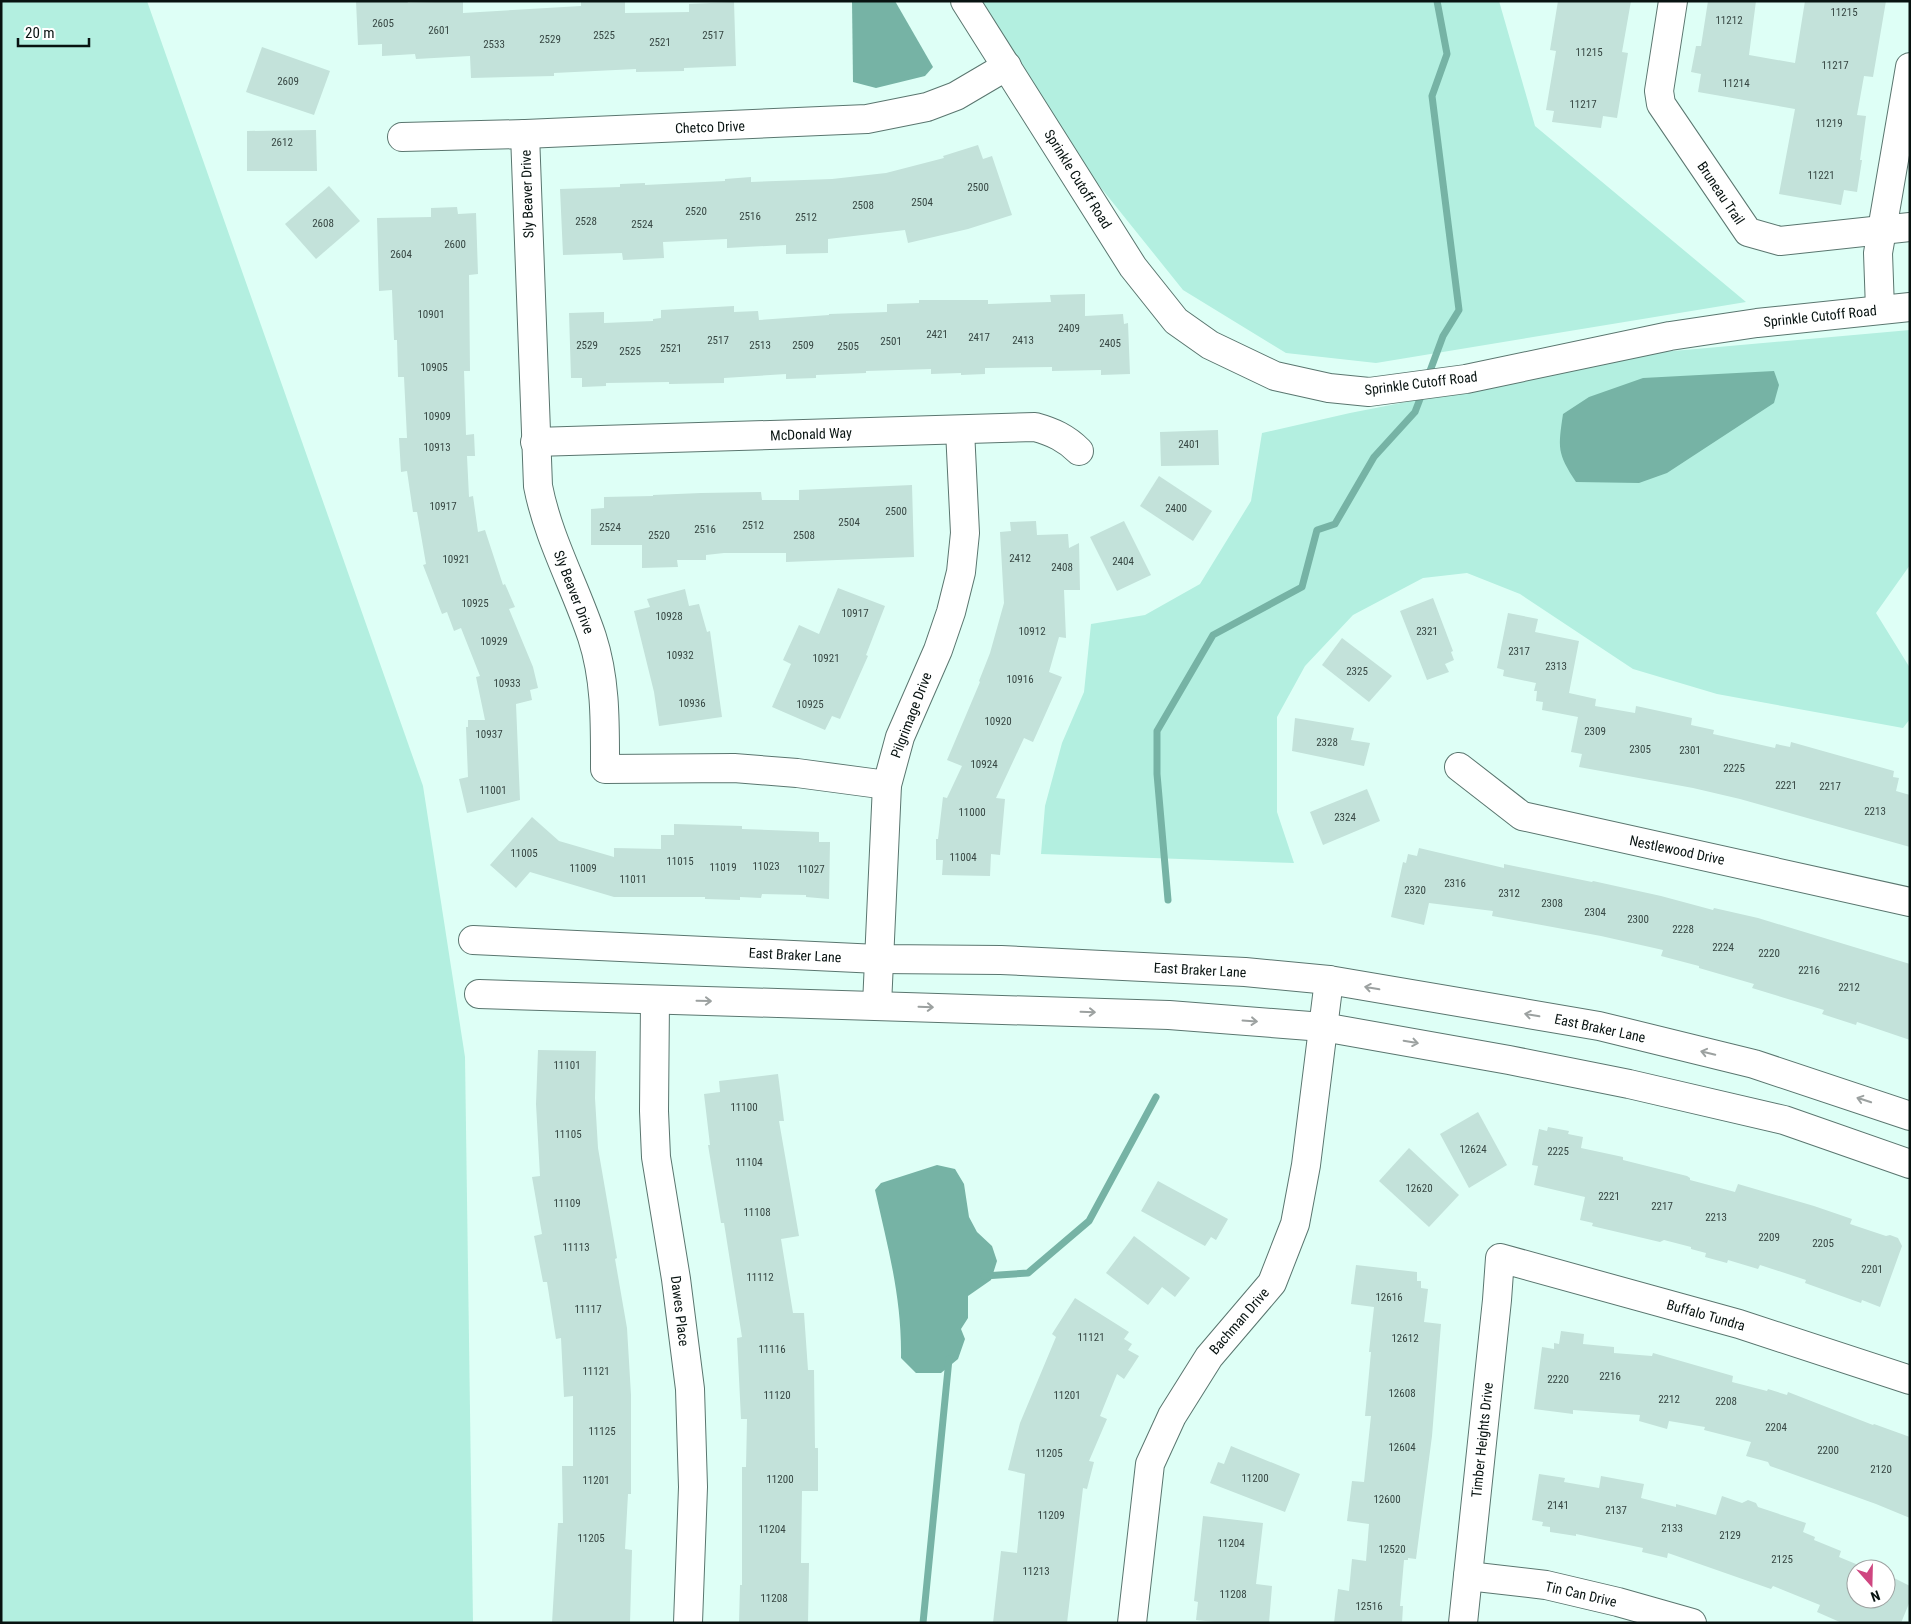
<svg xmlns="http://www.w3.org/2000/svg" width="1911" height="1624" font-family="'Roboto Condensed',sans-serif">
<rect width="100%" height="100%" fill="#defff6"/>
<g fill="#b3efe0">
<polygon points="1,1 147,1 423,786 465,1057 473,1623 1,1623"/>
<polygon points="951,1 1499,1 1535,126 1746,302 1376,363 1286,353 1183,290"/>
<polygon points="1910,330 1910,565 1876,613 1910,668 1910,719 1903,728 1717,694 1633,669 1520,594 1467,573 1423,578 1353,615 1305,666 1277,717 1277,812 1294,863 1041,854 1045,806 1062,743 1084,692 1091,624 1145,615 1200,584 1251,501 1262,433 1350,413 1662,352"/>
</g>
<g fill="#76b3a5">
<polygon points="852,1 895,1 933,67 925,76 876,88 853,82"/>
<path d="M1774 371 1779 385 1774 403 1667 473 1639 483 1576 482C1557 453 1558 448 1563 414L1589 397 1643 378Z"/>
<path d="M937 1165 955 1169 964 1184 969 1217 977 1232 992 1246 997 1261 991 1280 968 1296V1318L961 1329 965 1339 958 1359 941 1373H916L901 1358C902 1298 888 1248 875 1190L881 1183Z"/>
</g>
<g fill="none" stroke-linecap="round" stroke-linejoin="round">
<g stroke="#76b3a5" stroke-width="7">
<polyline points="1427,379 1443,336 1459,310 1432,96 1447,54 1437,1"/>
<polyline points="1168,900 1157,774 1157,731 1213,635 1302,587 1317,530 1335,524 1374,457 1415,412 1423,391"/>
<polyline points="984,1276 1028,1273 1089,1221 1156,1097"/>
<polyline points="923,1623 949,1359"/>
</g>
</g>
<g fill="#c3e2da">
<polygon points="356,1 407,1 408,3 463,1 463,13 581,6 581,1 625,1 625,13 689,12 689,4 734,2 736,66 684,68 684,71 636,72 636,69 554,73 554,76 471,78 470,56 416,59 415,54 382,56 382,44 358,45"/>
<polygon points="1558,1 1631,1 1622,52 1628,53 1617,118 1603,116 1601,128 1552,122 1554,111 1546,110 1556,51 1550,50"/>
<polygon points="1708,1 1756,1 1749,55 1795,63 1805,1 1886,1 1873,77 1864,76 1857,115 1866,116 1860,160 1862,160 1857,192 1844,190 1841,205 1779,194 1795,109 1698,92 1701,74 1691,72 1696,46 1701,46"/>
<polygon points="262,47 330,71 314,115 246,92"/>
<polygon points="316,130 317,171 247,171 247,131"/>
<polygon points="978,145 983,159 992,156 1012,215 968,229 908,243 905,230 828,239 828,253 786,254 786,245 727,248 727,239 663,242 664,258 623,260 622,253 563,255 560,189 620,187 620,184 645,183 645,185 725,181 725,179 751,177 751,182 832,179 886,173 944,158 943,156"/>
<polygon points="329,186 360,221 316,259 285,224"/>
<polygon points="457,207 458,214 476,213 478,274 469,275 470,371 464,371 466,435 474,434 475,456 467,456 469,497 473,496 478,532 485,530 503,585 505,584 515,607 509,609 533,667 538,688 530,690 532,700 516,704 520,800 467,813 459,779 468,777 466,727 468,727 468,720 485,720 476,677 480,676 461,628 454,631 447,612 442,614 423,565 426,564 417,512 413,512 407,471 401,472 399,438 407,438 404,377 398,377 397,340 394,340 392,290 379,291 377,218 431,217 431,208"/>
<polygon points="1085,294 1085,316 1123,314 1124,324 1128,323 1130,374 1101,375 1101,370 1052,371 1052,367 985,368 985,374 961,375 961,373 931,374 931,369 866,371 866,373 816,375 816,378 786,379 786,374 724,378 724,383 669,384 669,382 606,383 606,386 582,387 582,378 571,378 569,313 604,312 604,323 653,321 653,319 661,318 661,310 734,306 734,312 758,311 759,320 829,315 829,314 887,312 887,304 919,303 919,300 988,300 988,304 1051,302 1050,295"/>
<polygon points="1218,430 1219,465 1161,466 1160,432"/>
<polygon points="1159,476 1212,511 1193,541 1140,506"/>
<polygon points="912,485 914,557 786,562 786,553 724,553 706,555 706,560 677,560 678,567 642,568 642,545 591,545 591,509 604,508 604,497 653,496 653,495 701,493 761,492 762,500 799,500 799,490"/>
<polygon points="1036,521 1037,535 1068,534 1069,548 1079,543 1080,590 1064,590 1066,638 1059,637 1049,672 1062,677 1033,742 1024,738 996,798 1005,799 1000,855 991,854 990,876 942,875 943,860 936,860 936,839 938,839 943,797 947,798 962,766 947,760 980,682 979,681 990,653 1004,603 1000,532 1011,531 1010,522"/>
<polygon points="1124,521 1151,575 1117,591 1090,537"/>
<polygon points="838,588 885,606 866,655 868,656 840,719 832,716 825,730 772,707 791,664 783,660 799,625 819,634"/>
<polygon points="685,589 689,606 699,604 707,632 710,631 722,717 659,726 654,692 634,611 650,607 647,599"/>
<polygon points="1433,598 1453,651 1451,652 1454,660 1445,664 1449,672 1427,680 1400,611"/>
<polygon points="1508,613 1538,619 1535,632 1579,641 1569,693 1596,699 1595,706 1635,713 1636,706 1692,718 1691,725 1714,730 1713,734 1775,748 1776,744 1790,747 1791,742 1894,771 1893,777 1899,778 1896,791 1910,795 1910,847 1740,799 1693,788 1579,767 1582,754 1571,752 1578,717 1542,710 1543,702 1536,701 1537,691 1534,691 1536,683 1503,676 1504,670 1497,668"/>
<polygon points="1342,638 1392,676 1369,702 1322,665"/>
<polygon points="1295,718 1354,728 1351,740 1370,743 1364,766 1292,751"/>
<polygon points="1367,789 1380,821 1323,845 1310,812"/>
<polygon points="532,817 559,841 614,857 614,848 661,849 661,835 674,835 674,824 742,826 742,829 819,832 819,842 830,842 829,899 806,897 806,895 762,894 761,898 740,897 740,900 705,899 705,897 614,897 530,872 516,888 490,865"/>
<polygon points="1419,848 1504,868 1504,864 1592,882 1593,881 1661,896 1713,910 1714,908 1758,918 1910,964 1910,1040 1857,1022 1856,1025 1822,1014 1824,1010 1752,988 1754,984 1699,968 1699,966 1661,956 1663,950 1601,936 1492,916 1493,911 1429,903 1424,925 1391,917 1403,862 1406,863 1408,854 1417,856"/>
<polygon points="538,1050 596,1051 595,1098 598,1148 617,1258 615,1259 627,1328 631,1395 631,1494 628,1494 625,1549 632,1550 630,1623 552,1623 558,1523 563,1523 562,1466 573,1466 573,1396 564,1397 561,1338 556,1339 547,1282 543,1282 534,1236 542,1234 532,1177 540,1176 536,1104"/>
<polygon points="778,1074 784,1121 779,1121 799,1236 781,1239 793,1313 804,1313 808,1370 814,1370 815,1448 818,1448 818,1491 802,1491 801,1563 809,1563 808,1623 739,1623 740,1585 742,1585 742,1467 746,1467 747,1419 741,1419 737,1338 742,1337 724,1223 721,1223 708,1145 710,1145 704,1094 720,1092 719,1081"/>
<polygon points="1478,1112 1507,1165 1469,1188 1440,1134"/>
<polygon points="1548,1127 1569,1131 1568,1134 1583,1137 1581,1148 1623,1157 1623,1160 1687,1176 1690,1178 1690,1180 1735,1192 1738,1184 1814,1206 1852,1219 1850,1224 1886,1236 1890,1235 1898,1238 1902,1246 1880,1307 1862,1300 1861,1303 1805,1283 1806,1280 1760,1265 1758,1269 1728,1260 1727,1263 1705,1257 1706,1253 1691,1249 1691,1247 1664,1240 1660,1242 1592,1226 1593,1223 1580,1220 1585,1197 1534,1185 1538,1166 1532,1165 1539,1129 1547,1131"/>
<polygon points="1409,1148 1459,1195 1429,1227 1379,1181"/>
<polygon points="1158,1181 1228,1219 1216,1240 1211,1237 1205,1246 1141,1211"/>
<polygon points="1134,1236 1190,1278 1175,1297 1162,1287 1148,1305 1106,1273"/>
<polygon points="1356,1265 1417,1272 1417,1281 1421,1281 1421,1288 1428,1289 1424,1322 1441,1324 1432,1436 1416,1559 1408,1558 1408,1560 1404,1560 1400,1606 1403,1606 1402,1623 1334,1623 1338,1589 1349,1591 1352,1559 1366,1561 1369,1524 1347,1521 1352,1481 1364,1482 1371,1416 1365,1416 1371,1352 1369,1352 1374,1307 1351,1304"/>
<polygon points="1075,1298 1129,1332 1124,1339 1132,1344 1128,1350 1139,1356 1124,1379 1117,1374 1100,1416 1107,1419 1089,1461 1094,1462 1087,1489 1083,1488 1067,1623 993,1623 1001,1551 1017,1553 1025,1474 1008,1470 1020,1423 1056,1337 1052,1334"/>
<polygon points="1561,1331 1584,1334 1583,1344 1614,1347 1614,1353 1652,1356 1653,1353 1733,1376 1732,1382 1767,1391 1768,1389 1787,1395 1788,1392 1873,1425 1874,1424 1910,1437 1910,1518 1876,1504 1770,1466 1768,1462 1746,1456 1751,1442 1704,1430 1705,1427 1669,1421 1667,1429 1639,1421 1640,1415 1573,1410 1573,1414 1534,1409 1542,1347 1554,1349 1554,1343 1559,1344"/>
<polygon points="1231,1446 1300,1474 1285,1512 1210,1483 1218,1462 1224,1464"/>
<polygon points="1539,1474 1565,1478 1564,1482 1599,1488 1601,1476 1644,1484 1641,1498 1676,1507 1676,1504 1716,1515 1722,1496 1742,1503 1748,1500 1756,1503 1758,1507 1806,1523 1803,1532 1815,1537 1814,1540 1841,1551 1839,1557 1868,1569 1856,1569 1856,1599 1886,1599 1886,1574 1910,1586 1910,1601 1901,1623 1842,1623 1817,1612 1820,1605 1773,1586 1771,1589 1668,1553 1667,1558 1642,1552 1643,1548 1576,1534 1576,1536 1550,1532 1550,1527 1542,1526 1543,1522 1532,1520"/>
<polygon points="1203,1516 1263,1523 1256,1584 1272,1586 1269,1623 1224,1623 1196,1620 1198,1602 1194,1601"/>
</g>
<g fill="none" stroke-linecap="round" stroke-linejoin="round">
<g stroke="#5a766f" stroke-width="30">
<g id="minor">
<polyline points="965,1 1133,267 1176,321 1210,345 1275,376 1329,388 1369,392 1466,379 1670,336 1757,323 1910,307"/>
<polyline points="1673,1 1659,91 1661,104 1748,232 1780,241 1910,227"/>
<path d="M525 134 538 486C548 538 575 586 592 637 606 680 605 724 605 769L734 768 797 773 887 785"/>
<polyline points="402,137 525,134 867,119 927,107 956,96 1007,66"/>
<polyline points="1880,309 1878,253 1910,67"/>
<path d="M535 442 1035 427C1053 432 1066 438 1079 451"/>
<polyline points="1459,767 1522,816 1910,902"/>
<polyline points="473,940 878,959 1001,960 1245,972 1329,980 1599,1026 1754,1064 1910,1116"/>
<polyline points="479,994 1169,1015 1323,1027 1509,1060 1629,1084 1784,1120 1910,1164"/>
<polyline points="655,1000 654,1111 656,1157 676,1279 690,1389 693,1487 688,1623"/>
<polyline points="877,1005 887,785 900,737 938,650 951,612 961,572 965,533 960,430"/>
<polyline points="1468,1576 1546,1585 1618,1602 1692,1623"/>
<polyline points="1132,1623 1150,1464 1172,1416 1209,1357 1272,1283 1295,1224 1306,1165 1329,980"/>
<polyline points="1463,1623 1497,1300 1500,1258 1739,1324 1910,1380"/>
</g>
</g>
<use href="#minor" stroke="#fff" stroke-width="28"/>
</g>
<defs><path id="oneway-shaft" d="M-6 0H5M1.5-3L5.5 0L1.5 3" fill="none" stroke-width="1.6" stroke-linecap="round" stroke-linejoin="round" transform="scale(1.25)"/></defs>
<g stroke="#9ca1a0">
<use href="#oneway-shaft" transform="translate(1372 988) rotate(-170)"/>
<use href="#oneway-shaft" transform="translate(704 1001) rotate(1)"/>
<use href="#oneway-shaft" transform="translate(926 1007) rotate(2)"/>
<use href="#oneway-shaft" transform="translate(1088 1012) rotate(2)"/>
<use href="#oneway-shaft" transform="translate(1532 1015) rotate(-170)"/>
<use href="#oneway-shaft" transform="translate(1250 1021) rotate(4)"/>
<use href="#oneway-shaft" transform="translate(1411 1042) rotate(10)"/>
<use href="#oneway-shaft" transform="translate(1708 1053) rotate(-166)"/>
<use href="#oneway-shaft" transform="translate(1864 1100) rotate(-162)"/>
</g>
<g text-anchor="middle" stroke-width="5" stroke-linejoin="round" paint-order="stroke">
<g font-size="11" fill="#374743">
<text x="1844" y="16">11215</text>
<text x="1729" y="24">11212</text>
<text x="383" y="27">2605</text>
<text x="439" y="34">2601</text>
<text x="604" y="39">2525</text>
<text x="713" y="39">2517</text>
<text x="550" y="43">2529</text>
<text x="660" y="46">2521</text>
<text x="494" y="48">2533</text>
<text x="1589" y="56">11215</text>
<text x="1835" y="69">11217</text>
<text x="288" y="85">2609</text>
<text x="1736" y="87">11214</text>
<text x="1583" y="108">11217</text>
<text x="1829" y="127">11219</text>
<text x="282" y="146">2612</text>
<text x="1821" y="179">11221</text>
<text x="978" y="191">2500</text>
<text x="922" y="206">2504</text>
<text x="863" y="209">2508</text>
<text x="696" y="215">2520</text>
<text x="750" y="220">2516</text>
<text x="806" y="221">2512</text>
<text x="586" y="225">2528</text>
<text x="323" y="227">2608</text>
<text x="642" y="228">2524</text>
<text x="455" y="248">2600</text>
<text x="401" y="258">2604</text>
<text x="431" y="318">10901</text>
<text x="1069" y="332">2409</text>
<text x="937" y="338">2421</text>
<text x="979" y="341">2417</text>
<text x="718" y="344">2517</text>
<text x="1023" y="344">2413</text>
<text x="891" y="345">2501</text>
<text x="1110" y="347">2405</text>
<text x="587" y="349">2529</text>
<text x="760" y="349">2513</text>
<text x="803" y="349">2509</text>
<text x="848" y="350">2505</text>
<text x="671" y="352">2521</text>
<text x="630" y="355">2525</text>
<text x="434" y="371">10905</text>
<text x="437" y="420">10909</text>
<text x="1189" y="448">2401</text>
<text x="437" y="451">10913</text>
<text x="443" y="510">10917</text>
<text x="1176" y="512">2400</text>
<text x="896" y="515">2500</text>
<text x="849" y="526">2504</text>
<text x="753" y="529">2512</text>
<text x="610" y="531">2524</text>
<text x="705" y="533">2516</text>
<text x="659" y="539">2520</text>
<text x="804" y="539">2508</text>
<text x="1020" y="562">2412</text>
<text x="456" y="563">10921</text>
<text x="1123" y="565">2404</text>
<text x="1062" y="571">2408</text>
<text x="475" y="607">10925</text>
<text x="855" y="617">10917</text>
<text x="669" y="620">10928</text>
<text x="1032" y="635">10912</text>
<text x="1427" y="635">2321</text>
<text x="494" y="645">10929</text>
<text x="1519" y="655">2317</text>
<text x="680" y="659">10932</text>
<text x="826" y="662">10921</text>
<text x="1556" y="670">2313</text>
<text x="1357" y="675">2325</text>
<text x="1020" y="683">10916</text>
<text x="507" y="687">10933</text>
<text x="692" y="707">10936</text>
<text x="810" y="708">10925</text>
<text x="998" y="725">10920</text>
<text x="1595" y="735">2309</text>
<text x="489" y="738">10937</text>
<text x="1327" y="746">2328</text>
<text x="1640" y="753">2305</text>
<text x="1690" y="754">2301</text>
<text x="984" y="768">10924</text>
<text x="1734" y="772">2225</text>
<text x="1786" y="789">2221</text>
<text x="1830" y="790">2217</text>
<text x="493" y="794">11001</text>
<text x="1875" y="815">2213</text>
<text x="972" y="816">11000</text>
<text x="1345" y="821">2324</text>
<text x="524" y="857">11005</text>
<text x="963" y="861">11004</text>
<text x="680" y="865">11015</text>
<text x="766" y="870">11023</text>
<text x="723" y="871">11019</text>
<text x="583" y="872">11009</text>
<text x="811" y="873">11027</text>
<text x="633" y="883">11011</text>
<text x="1455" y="887">2316</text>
<text x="1415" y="894">2320</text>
<text x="1509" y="897">2312</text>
<text x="1552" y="907">2308</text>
<text x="1595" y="916">2304</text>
<text x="1638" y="923">2300</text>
<text x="1683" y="933">2228</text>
<text x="1723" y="951">2224</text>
<text x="1769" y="957">2220</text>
<text x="1809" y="974">2216</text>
<text x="1849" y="991">2212</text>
<text x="567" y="1069">11101</text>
<text x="744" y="1111">11100</text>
<text x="568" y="1138">11105</text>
<text x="1473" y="1153">12624</text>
<text x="1558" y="1155">2225</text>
<text x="749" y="1166">11104</text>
<text x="1419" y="1192">12620</text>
<text x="1609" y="1200">2221</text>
<text x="567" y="1207">11109</text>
<text x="1662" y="1210">2217</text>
<text x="757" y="1216">11108</text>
<text x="1716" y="1221">2213</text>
<text x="1769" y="1241">2209</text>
<text x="1823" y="1247">2205</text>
<text x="576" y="1251">11113</text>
<text x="1872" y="1273">2201</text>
<text x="760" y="1281">11112</text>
<text x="1389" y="1301">12616</text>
<text x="588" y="1313">11117</text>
<text x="1091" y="1341">11121</text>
<text x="1405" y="1342">12612</text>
<text x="772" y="1353">11116</text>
<text x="596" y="1375">11121</text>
<text x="1610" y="1380">2216</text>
<text x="1558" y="1383">2220</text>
<text x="1402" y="1397">12608</text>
<text x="777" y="1399">11120</text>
<text x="1067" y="1399">11201</text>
<text x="1669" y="1403">2212</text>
<text x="1726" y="1405">2208</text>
<text x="1776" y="1431">2204</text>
<text x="602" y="1435">11125</text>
<text x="1402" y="1451">12604</text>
<text x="1828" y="1454">2200</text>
<text x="1049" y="1457">11205</text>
<text x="1881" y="1473">2120</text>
<text x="1255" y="1482">11200</text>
<text x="780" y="1483">11200</text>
<text x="596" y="1484">11201</text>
<text x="1387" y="1503">12600</text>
<text x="1558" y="1509">2141</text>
<text x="1616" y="1514">2137</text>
<text x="1051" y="1519">11209</text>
<text x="1672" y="1532">2133</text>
<text x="772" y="1533">11204</text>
<text x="1730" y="1539">2129</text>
<text x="591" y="1542">11205</text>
<text x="1231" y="1547">11204</text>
<text x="1392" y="1553">12520</text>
<text x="1782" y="1563">2125</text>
<text x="1036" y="1575">11213</text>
<text x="1233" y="1598">11208</text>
<text x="774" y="1602">11208</text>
<text x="1369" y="1610">12516</text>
</g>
<g font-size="14" fill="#081311" stroke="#fff">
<text transform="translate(710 127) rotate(-2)" y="5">Chetco Drive</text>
<text transform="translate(1078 179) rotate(58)" y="5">Sprinkle Cutoff Road</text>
<text transform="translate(1721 193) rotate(56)" y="5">Bruneau Trail</text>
<text transform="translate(527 194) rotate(-92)" y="5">Sly Beaver Drive</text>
<text transform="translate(1820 316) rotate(-6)" y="5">Sprinkle Cutoff Road</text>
<text transform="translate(1421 383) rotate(-7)" y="5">Sprinkle Cutoff Road</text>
<text transform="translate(811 434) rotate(-2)" y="5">McDonald Way</text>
<text transform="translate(574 592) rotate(69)" y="5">Sly Beaver Drive</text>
<text transform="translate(911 715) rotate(-69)" y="5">Pilgrimage Drive</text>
<text transform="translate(1677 850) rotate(12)" y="5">Nestlewood Drive</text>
<text transform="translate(795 955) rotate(3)" y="5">East Braker Lane</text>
<text transform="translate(1200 970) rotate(3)" y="5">East Braker Lane</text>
<text transform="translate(1600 1028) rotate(12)" y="5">East Braker Lane</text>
<text transform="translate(680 1311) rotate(83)" y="5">Dawes Place</text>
<text transform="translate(1706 1315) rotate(16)" y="5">Buffalo Tundra</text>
<text transform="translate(1239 1321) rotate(-49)" y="5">Bachman Drive</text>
<text transform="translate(1482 1440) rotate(-84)" y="5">Timber Heights Drive</text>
<text transform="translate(1581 1594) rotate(13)" y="5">Tin Can Drive</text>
</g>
</g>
<rect width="1911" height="1624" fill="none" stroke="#081311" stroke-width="5"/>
<g transform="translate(1871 1584) rotate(160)"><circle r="24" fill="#ffffff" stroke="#9ca1a0"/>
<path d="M0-4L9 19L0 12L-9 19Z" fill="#cf4680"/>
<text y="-8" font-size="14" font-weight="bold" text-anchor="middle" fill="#081311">N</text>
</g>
<path d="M18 38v8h71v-8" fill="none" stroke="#081311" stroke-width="2.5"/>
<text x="25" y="38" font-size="15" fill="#081311" stroke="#ffffff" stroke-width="4" paint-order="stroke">20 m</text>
</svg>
